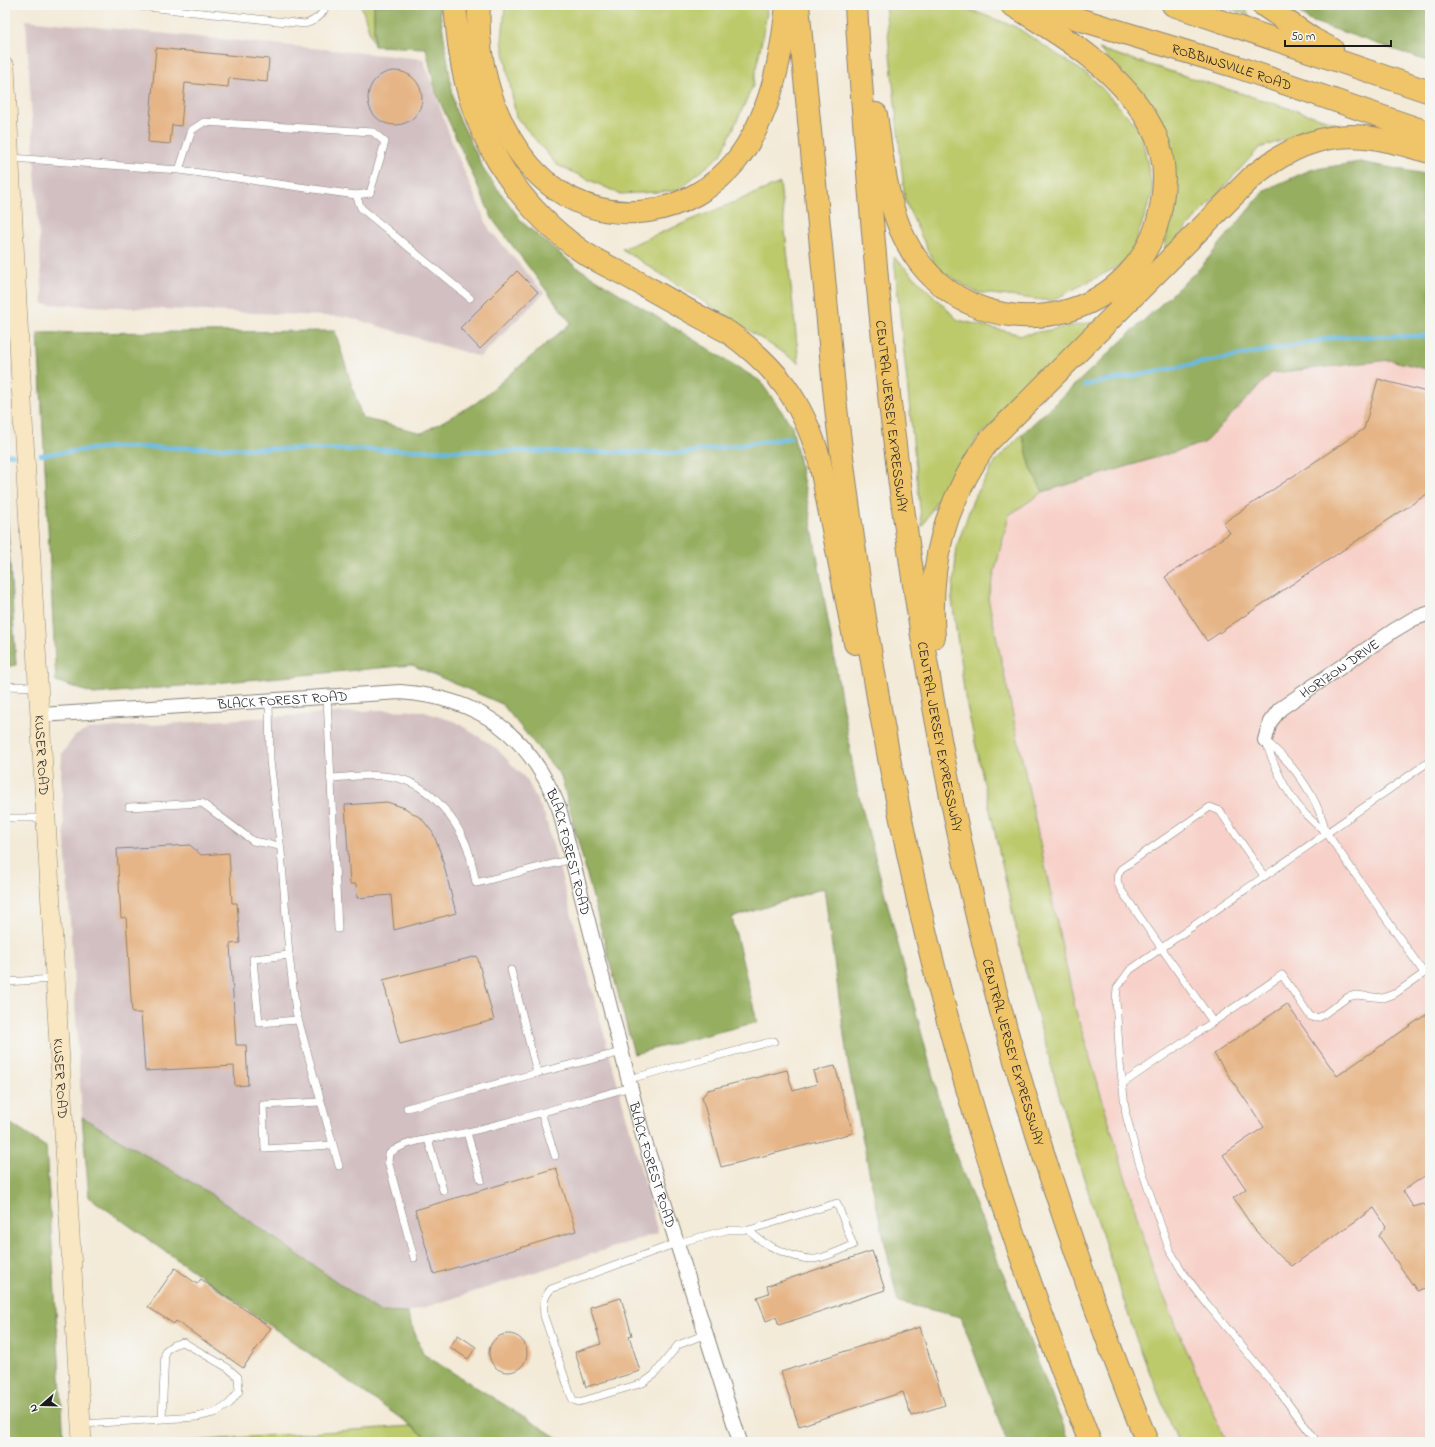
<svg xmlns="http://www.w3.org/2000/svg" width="1435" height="1447" font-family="'Indie Flower',sans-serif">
<rect width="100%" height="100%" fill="#f6f6f2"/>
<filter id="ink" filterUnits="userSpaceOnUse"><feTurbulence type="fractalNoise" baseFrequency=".025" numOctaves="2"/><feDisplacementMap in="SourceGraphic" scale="8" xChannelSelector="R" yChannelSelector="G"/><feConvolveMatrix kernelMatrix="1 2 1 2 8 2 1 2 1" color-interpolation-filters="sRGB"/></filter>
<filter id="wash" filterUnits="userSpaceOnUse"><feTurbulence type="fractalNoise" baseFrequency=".012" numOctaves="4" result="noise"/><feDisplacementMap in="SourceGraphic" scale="16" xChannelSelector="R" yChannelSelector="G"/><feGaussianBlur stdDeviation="0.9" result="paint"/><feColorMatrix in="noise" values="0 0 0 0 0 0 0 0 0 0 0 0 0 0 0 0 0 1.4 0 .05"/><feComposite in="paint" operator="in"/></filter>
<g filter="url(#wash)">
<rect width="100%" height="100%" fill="#f3ead7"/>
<polygon fill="#f7d1c9" points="1391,360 1430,370 1430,1442 1226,1442 1154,1273 1075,1008 988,598 1009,515 1043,492 1204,443 1272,373"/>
<g fill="#d2bfc1">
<polygon points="26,20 423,59 453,145 489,229 544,293 480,357 348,317 43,304"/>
<polygon points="379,710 421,711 456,722 496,748 527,780 545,816 658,1233 407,1313 380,1312 211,1194 82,1117 61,775 62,753 75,736 89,729"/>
</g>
<g fill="#bcca6c" stroke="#6c7344">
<polygon points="361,5 374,5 374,46"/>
<polygon points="505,5 766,5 767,13 753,86 721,155 677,191 620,194 557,165 516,117 502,41"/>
<polygon points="885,5 957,5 1016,27 1091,77 1141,130 1153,192 1129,261 1051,301 975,292 936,268 905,201"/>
<polygon points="1219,5 1242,5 1250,16"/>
<polygon points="1099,49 1336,123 1259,148 1164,253 1174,183 1169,139 1146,100"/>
<polygon points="780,183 799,363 622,249"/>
<polygon points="894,257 958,320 1022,335 1099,321 976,440 936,502 922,527"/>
<polygon points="1022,434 1031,468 1043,492 1009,515 988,598 1075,1008 1154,1273 1226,1442 1178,1442 1137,1341 1073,1145 1026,973 965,697 952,599 957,546 973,500 995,462"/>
<polygon points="411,1426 434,1442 177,1442"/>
</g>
<g fill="#95ae60" stroke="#58653e">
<polygon points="374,5 439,5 455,109 485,172 523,223 575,266 760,381 792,426 809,509 856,785 950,1141 1070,1442 1007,1442 961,1317 898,1302 870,1176 848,1064 824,888 732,918 757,1022 634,1054 561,776 502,704 412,665 94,694 56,681 38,333 335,331 362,418 422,433 476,403 571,323 493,220 436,93 426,48 374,46"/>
<polygon points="1292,5 1430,5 1430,62 1308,20"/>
<polygon points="1360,162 1430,175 1430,370 1390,360 1272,373 1204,443 1043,492 1031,468 1022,434 1200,268 1265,190 1310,170"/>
<polygon points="5,480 16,665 5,667"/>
<polygon points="82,1117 211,1194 380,1312 407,1313 423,1354 564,1442 434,1442 89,1197"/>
<polygon points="5,1120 46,1147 64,1442 5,1442"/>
</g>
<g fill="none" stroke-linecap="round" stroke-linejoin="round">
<g stroke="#67bae3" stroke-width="4.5">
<polyline points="1085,385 1337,337 1430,336"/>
<polyline points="5,454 13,455"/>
<polyline points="41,455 111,447 684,453 790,438"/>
</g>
</g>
<g id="blocks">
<g fill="#e6b587">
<polygon points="156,48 269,59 267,82 229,78 228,87 185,83 181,126 172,125 170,144 148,142"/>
<circle cx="395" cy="98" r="27"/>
<polygon points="517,271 538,292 480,349 460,328"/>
<polygon points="1378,379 1430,393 1430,492 1207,641 1165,577 1230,533 1223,523 1364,429"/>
<polygon points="387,802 405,808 422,819 433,833 441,854 456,913 394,930 391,895 357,898 356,884 350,884 345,805"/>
<polygon points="190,845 201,855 229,853 232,903 237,903 240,943 230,944 236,1045 246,1045 248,1085 235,1086 234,1066 145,1071 141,1013 132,1013 126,917 121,918 117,849"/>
<polygon points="477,956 494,1020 400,1044 383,980"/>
<polygon points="1287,1004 1337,1076 1430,1012 1430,1172 1403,1191 1413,1207 1424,1204 1430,1212 1430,1286 1417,1291 1379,1236 1386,1226 1374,1208 1292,1266 1282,1258 1255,1230 1233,1198 1246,1189 1223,1155 1264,1127 1214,1054"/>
<polygon points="835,1066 853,1133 721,1167 702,1097 708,1090 787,1070 793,1091 817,1084 813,1071"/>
<polygon points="556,1168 576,1231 434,1274 415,1210"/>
<polygon points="872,1251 885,1290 779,1325 776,1317 766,1321 757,1297 769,1293 767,1286"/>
<polygon points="175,1268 197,1284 201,1279 271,1328 243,1368 176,1321 174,1324 148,1307"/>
<polygon points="621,1298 632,1335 629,1336 640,1371 586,1387 575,1352 601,1344 590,1307"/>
<polygon points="920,1327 945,1405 911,1416 903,1392 799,1426 781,1372"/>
<circle cx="508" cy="1353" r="19"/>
<polygon points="458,1335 476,1347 468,1359 450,1347"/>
</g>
</g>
</g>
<g filter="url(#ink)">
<use href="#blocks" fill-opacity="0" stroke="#88837a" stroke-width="1"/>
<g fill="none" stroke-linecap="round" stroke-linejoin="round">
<g stroke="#88837a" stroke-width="8">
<g id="lane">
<path d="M129 5 305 24C315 21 323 15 326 5"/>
<polyline points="11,158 179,170 356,195 370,193 385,142 373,132 204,122 192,130 179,170"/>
<polyline points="356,195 361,208 470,298"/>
<polyline points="5,686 37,687"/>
<polyline points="327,697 338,929"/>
<polyline points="269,700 270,761 281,851 289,955 296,1012 339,1166"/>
<path d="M1265 740C1278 777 1293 809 1326 832L1424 973"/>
<path d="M1266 741C1294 765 1317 796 1326 832"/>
<path d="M330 778C351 777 376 773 397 778 429 785 453 815 466 844 471 856 473 870 476 883L572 859"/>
<polyline points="129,807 202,803 253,841 280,846"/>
<polyline points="5,818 45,818"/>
<polyline points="289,955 253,959 259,1023 298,1020"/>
<polyline points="511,970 537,1073 622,1052"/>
<polyline points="5,982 54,979"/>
<path d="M1213 1022 1121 890C1117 882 1115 877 1121 869L1210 807 1220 811 1264 876"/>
<polyline points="629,1079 774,1041"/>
<polyline points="1122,1084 1282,975 1310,1016 1315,1018 1320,1017 1348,997 1356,995 1383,998 1396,993 1430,969"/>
<polyline points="320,1102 263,1105 265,1149 332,1145"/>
<polyline points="407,1108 537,1073"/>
<polyline points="541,1112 555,1156"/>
<polyline points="467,1133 481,1180"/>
<polyline points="428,1139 443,1190"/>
<path d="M414 1258 388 1161 389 1154C407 1138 445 1138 468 1132 523 1119 577 1102 631 1087"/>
<path d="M706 1334 678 1345 654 1375 643 1383 579 1402 573 1400 570 1393 544 1316C543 1304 543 1298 551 1289L677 1243 727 1230H749L837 1203 853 1245C843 1249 821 1260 812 1259 794 1259 760 1244 749 1230"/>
<polyline points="82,1424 197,1417 217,1412 229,1404 239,1391 238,1377 228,1368 183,1342 173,1345 165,1351 162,1419"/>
<polyline points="1317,1442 1278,1390 1207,1304 1182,1271 1169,1249 1138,1159 1126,1115 1120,1063 1116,1000 1117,988 1130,970 1430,761"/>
</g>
</g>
<g stroke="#88837a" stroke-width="16">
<g id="street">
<path id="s1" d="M41 715 400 692C480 698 529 734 559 808L643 1136 740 1442"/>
<path id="s2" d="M1265 740 1270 722 1280 709 1393 631 1413 619 1430 613"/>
</g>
</g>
<g stroke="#88837a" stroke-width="20">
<g id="secondary">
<path id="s3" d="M5 67 24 440 82 1442"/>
</g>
</g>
<g stroke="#88837a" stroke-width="24">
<g id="highway">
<path d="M455 5C457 28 459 52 464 74 479 145 521 208 580 250 594 260 612 268 627 276 661 295 694 314 728 332 777 367 801 400 819 457L855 643"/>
<path d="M479 5C473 104 533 226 648 211 682 206 714 188 736 161 771 116 781 60 787 5"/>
<path d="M798 5C807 96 816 187 824 278 829 327 832 376 838 425 856 572 879 718 910 863 951 1060 1016 1255 1090 1442"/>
<path id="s4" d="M856 5C861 96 869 187 877 278 898 504 931 729 985 950 1027 1117 1083 1282 1147 1442"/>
<path id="s5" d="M1032 5 1237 67 1430 133"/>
<polyline points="1173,5 1430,92"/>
<polyline points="1263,5 1313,39 1332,49"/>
<path d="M876 114C883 163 887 220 919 262 992 357 1146 321 1162 201 1166 177 1164 150 1152 128 1123 72 1065 37 1012 5"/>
<path d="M934 637C928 562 945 504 987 443L1252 177C1287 148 1327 130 1373 138 1392 141 1411 147 1430 152"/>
</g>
</g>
<use href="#lane" stroke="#fff" stroke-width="7"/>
<use href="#street" stroke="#fff" stroke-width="14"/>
<use href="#secondary" stroke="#f9e7c3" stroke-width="19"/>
<use href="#highway" stroke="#f0c469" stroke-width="22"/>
</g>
</g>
<g text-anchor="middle" stroke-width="3.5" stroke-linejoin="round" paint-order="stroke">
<g font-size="14" fill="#1c1c1c" stroke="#f6f6f2">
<text dy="5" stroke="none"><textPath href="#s5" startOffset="209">ROBBINSVILLE ROAD</textPath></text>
<text dy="5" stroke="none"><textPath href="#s4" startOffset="413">CENTRAL JERSEY EXPRESSWAY</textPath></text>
<text dy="5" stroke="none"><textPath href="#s2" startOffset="107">HORIZON DRIVE</textPath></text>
<text dy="5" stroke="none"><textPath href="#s1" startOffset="242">BLACK FOREST ROAD</textPath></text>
<text dy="5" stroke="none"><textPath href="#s4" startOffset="737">CENTRAL JERSEY EXPRESSWAY</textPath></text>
<text dy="5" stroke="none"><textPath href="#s3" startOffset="689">KUSER ROAD</textPath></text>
<text dy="5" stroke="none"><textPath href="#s1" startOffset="614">BLACK FOREST ROAD</textPath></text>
<text dy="5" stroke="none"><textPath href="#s4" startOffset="1061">CENTRAL JERSEY EXPRESSWAY</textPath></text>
<text dy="5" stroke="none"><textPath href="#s3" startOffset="1013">KUSER ROAD</textPath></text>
<text dy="5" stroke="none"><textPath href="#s1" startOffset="938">BLACK FOREST ROAD</textPath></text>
</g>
</g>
<rect width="1435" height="1447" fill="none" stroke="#f6f6f2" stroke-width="20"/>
<g transform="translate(42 1405) rotate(250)" stroke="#f6f6f2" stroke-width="3" paint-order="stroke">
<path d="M0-3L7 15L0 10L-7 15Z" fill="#1c1c1c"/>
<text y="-6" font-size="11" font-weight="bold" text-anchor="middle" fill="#1c1c1c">N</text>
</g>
<path d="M1285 40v6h106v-6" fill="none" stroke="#1c1c1c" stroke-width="2"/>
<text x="1291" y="40" font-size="12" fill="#1c1c1c" stroke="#f6f6f2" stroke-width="3" paint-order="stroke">50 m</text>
</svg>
